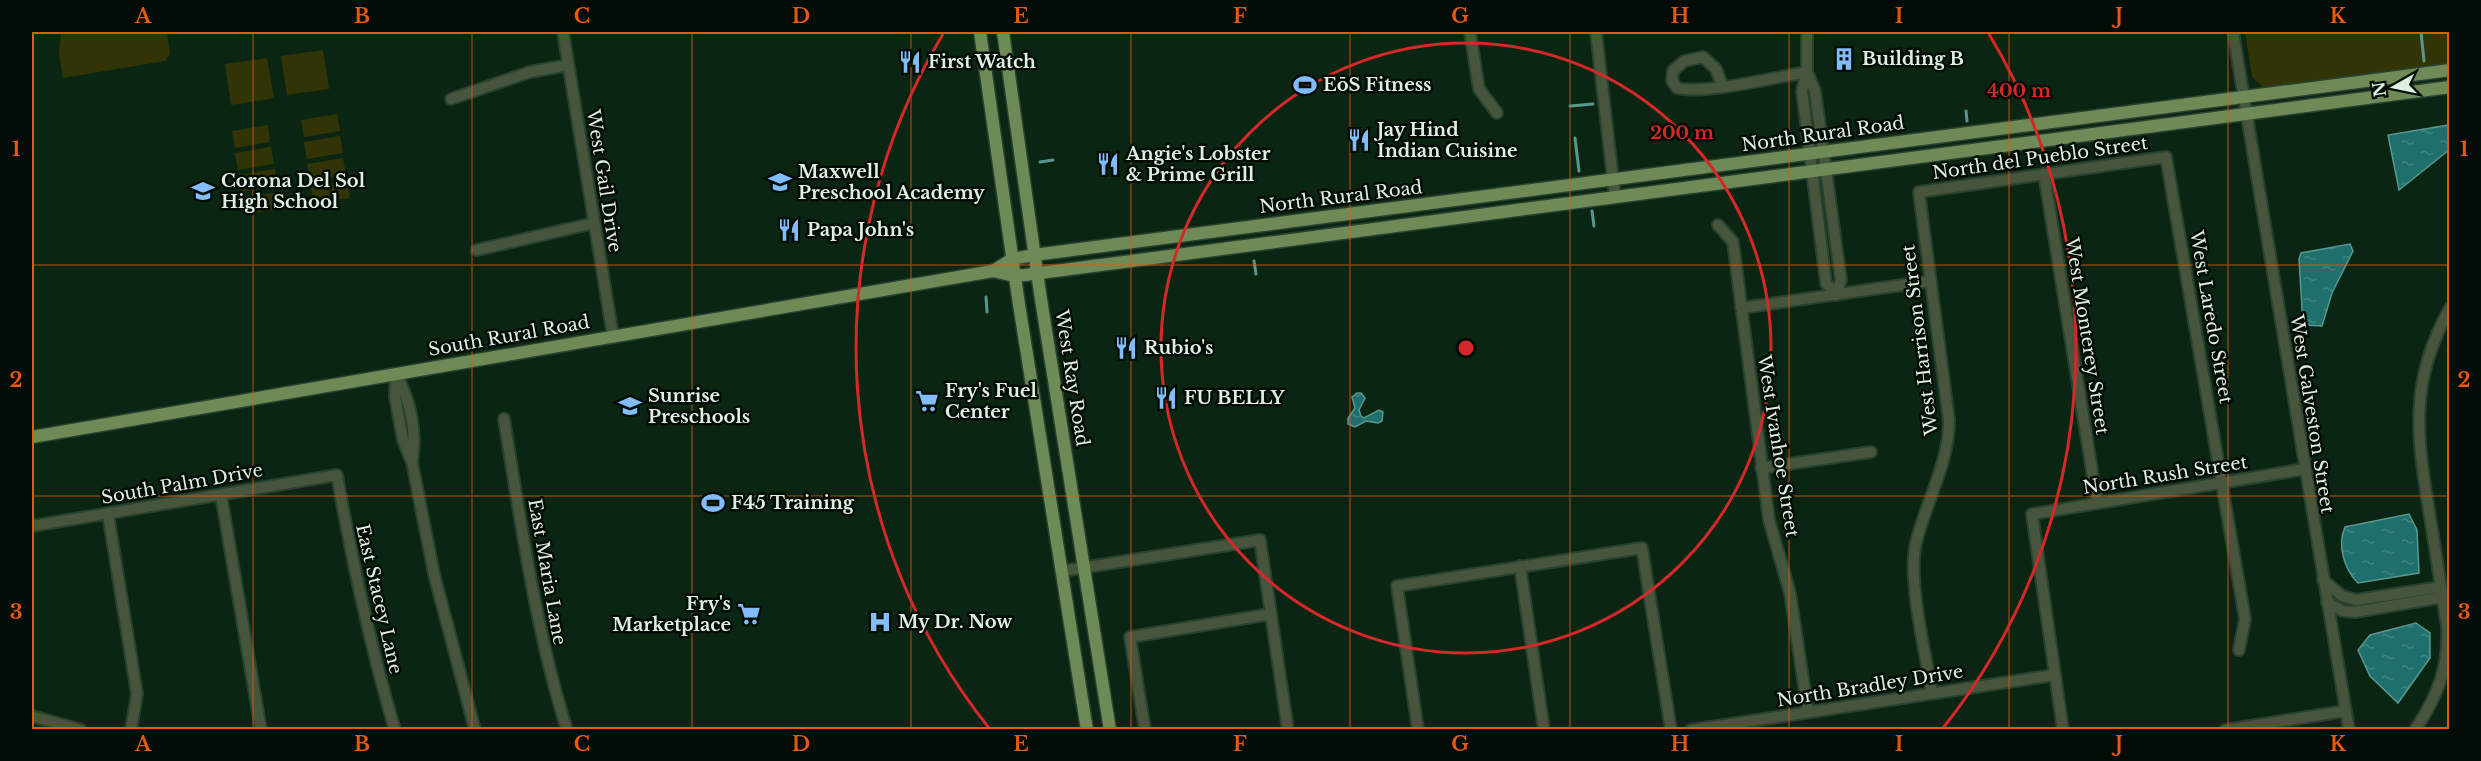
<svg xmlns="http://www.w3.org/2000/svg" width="2481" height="761" font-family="'Libre Baskerville',serif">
<defs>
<pattern id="water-ripples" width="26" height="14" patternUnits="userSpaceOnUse" patternTransform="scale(1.5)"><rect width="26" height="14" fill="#1f706d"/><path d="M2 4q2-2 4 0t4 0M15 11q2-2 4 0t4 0" fill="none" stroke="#3f8582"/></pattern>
</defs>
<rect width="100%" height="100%" fill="#0a2613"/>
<g fill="#333405">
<polygon points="61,32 167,32 170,54 165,61 63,78 59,54"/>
<polygon points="2245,32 2449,32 2449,63 2263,87 2252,77"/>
<polygon points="323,50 329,89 287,95 281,56"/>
<polygon points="267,58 274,98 231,105 225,64"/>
<polygon points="337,114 340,131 304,137 301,120"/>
<polygon points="268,125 270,142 235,148 232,131"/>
<polygon points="340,136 343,153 307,159 304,142"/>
<polygon points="271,147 274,164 238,170 235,153"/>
<polygon points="343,158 346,175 310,181 307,164"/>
<polygon points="275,169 277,186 241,192 239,175"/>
<polygon points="347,181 350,198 314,203 311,186"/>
<polygon points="278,192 280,209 245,214 242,198"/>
</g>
<g fill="url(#water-ripples)" stroke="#599690" stroke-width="1.5">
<polygon points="2449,125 2449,150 2399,190 2388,135"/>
<polygon points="2350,244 2353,251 2332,293 2322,326 2303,325 2299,259 2301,253"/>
<polygon points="1357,393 1361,393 1365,398 1359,410 1361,416 1364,418 1379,410 1383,412 1382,421 1378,423 1366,421 1355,427 1348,424 1348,418 1355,408 1352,397"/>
<path d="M2409 514 2417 530 2419 573 2358 583C2344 569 2337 545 2345 527Z"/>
<polygon points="2416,623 2430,633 2430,658 2398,703 2370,676 2358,650 2370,635"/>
</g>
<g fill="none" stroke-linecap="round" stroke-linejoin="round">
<g stroke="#599690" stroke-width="3">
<polyline points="2421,32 2424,61"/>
<polyline points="1570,106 1593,104"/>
<polyline points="1966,111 1967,121"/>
<polyline points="1575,138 1579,171"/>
<polyline points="1040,162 1053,160"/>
<polyline points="1592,211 1594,226"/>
<polyline points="1254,261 1256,274"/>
<polyline points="986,297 987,312"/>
</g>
<g stroke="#284230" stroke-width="14">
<g id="minor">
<polyline points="563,32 613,336"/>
<polyline points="1470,32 1479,89 1497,113"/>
<polyline points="1596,32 1615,197"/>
<polyline points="2233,32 2349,730"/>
<polyline points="1807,72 1815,91 1841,280 1836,295 1826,283 1802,91 1807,72 1807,32"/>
<path d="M1722 85 1716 69 1703 57 1684 61 1673 71 1672 81 1677 88C1705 95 1775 77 1807 72"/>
<polyline points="451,99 530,72 568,65"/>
<polyline points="2044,174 2097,502"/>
<polyline points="1718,225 1733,242 1769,520 1790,593 1808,712"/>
<polyline points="477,250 594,223"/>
<polyline points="1741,308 1930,281"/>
<polyline points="396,374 395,397 403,440 412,462 434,574 475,730"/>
<path d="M396 374C411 402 417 431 412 462"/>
<path d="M504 419C521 523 535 628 567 730"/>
<polyline points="1761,468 1871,452"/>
<polyline points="221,495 261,730"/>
<polyline points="108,514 137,694 131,730"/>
<path d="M32 526 337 475C352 561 370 646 395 730"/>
<polyline points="1520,566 1544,730"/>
<polyline points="1062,571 1260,540 1288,730"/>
<polyline points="2323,580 2342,596 2356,600 2441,587"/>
<polyline points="2327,602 2343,611 2355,612 2443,597"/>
<path d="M1932 693C1926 655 1907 579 1916 543 1926 501 1949 464 1949 420L1919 192 2166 157 2245 619 2239 650"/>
<polyline points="32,716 81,730"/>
<polyline points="1145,730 1130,637 1271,614"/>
<polyline points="1418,730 1397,586 1642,548 1671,730"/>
<polyline points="1691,730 2055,675"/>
<polyline points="2063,730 2032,514 2305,469"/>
<polyline points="2225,730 2345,711"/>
<path d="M2415 730C2438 696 2449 667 2447 626 2441 590 2436 553 2430 517 2417 437 2408 383 2450 308"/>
</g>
</g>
<g stroke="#284230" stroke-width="15">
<g id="major">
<polyline points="980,32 1018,298 1087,730"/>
<polyline points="1003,32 1040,293 1110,730"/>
<polyline points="993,271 1012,259 1034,255 2450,70"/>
<polyline points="32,437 993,271 1014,276 1025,275 2450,87"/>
</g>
</g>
<use href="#minor" stroke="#47553c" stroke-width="10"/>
<use href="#major" stroke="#6e8a57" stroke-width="12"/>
</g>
<path fill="none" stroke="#e8590c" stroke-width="1.5" stroke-opacity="0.55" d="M253 32V730M472 32V730M692 32V730M911 32V730M1131 32V730M1350 32V730M1570 32V730M1789 32V730M2009 32V730M2228 32V730M32 265H2450M32 496H2450"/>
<g fill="none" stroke="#d62828" stroke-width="3">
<circle cx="1466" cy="348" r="305"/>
<path d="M989 728A610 610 0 0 1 943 34M1989 34A610 610 0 0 1 1943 728"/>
</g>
<defs>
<g id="building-bare" transform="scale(1.8)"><path d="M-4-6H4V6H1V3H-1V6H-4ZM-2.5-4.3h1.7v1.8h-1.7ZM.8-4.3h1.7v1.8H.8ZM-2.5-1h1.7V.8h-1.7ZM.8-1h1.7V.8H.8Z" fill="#82bcfa" stroke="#030c05" stroke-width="2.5" paint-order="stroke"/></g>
<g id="restaurant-bare" transform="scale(1.8)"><path d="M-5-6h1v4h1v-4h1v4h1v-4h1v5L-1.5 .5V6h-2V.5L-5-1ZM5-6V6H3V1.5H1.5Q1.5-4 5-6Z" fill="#82bcfa" stroke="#030c05" stroke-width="2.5" paint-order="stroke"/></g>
<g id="stadium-bare" transform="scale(1.8)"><path d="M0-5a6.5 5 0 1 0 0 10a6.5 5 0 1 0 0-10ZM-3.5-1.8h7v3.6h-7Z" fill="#82bcfa" stroke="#030c05" stroke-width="2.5" paint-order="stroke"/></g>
<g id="school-bare" transform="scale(1.8)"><path d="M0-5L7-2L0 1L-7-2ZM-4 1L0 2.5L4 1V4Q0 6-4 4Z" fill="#82bcfa" stroke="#030c05" stroke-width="2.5" paint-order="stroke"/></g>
<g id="supermarket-bare" transform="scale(1.8)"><path d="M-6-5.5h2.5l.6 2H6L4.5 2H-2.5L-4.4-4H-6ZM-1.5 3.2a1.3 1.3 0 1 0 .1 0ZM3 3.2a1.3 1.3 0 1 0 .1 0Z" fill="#82bcfa" stroke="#030c05" stroke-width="2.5" paint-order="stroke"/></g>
<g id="hospital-bare" transform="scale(1.8)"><path d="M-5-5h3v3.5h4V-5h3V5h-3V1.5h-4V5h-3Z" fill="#82bcfa" stroke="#030c05" stroke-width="2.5" paint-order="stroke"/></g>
</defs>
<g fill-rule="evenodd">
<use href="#building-bare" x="1844" y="59"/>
<use href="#restaurant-bare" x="910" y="62"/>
<use href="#stadium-bare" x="1305" y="85"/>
<use href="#restaurant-bare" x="1359" y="140"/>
<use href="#restaurant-bare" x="1108" y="164"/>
<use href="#school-bare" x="780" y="182"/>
<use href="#school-bare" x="203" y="191"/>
<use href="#restaurant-bare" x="789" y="230"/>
<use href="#restaurant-bare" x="1126" y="348"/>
<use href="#restaurant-bare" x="1166" y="398"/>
<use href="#supermarket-bare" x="927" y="401"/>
<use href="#school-bare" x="630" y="406"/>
<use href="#stadium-bare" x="713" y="503"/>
<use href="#supermarket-bare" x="749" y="614"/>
<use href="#hospital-bare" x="880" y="622"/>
</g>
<g text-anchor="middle" stroke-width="5" stroke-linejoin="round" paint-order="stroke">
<g font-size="18" font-weight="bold" fill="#dfefe2" stroke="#030c05" text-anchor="start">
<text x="1862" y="65">Building B</text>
<text x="928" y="68">First Watch</text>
<text x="1323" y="91">EōS Fitness</text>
<text x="1377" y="136">Jay Hind<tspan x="1377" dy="21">Indian Cuisine</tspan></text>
<text x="1126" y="160">Angie's Lobster<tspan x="1126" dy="21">&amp; Prime Grill</tspan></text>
<text x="798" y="178">Maxwell<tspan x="798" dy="21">Preschool Academy</tspan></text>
<text x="221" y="187">Corona Del Sol<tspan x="221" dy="21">High School</tspan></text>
<text x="807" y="236">Papa John's</text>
<text x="1144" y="354">Rubio's</text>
<text x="945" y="397">Fry's Fuel<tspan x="945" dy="21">Center</tspan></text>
<text x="648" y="402">Sunrise<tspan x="648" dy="21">Preschools</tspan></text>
<text x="1184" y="404">FU BELLY</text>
<text x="731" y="509">F45 Training</text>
<text x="731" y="610" text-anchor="end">Fry's<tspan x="731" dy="21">Marketplace</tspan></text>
<text x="898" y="628">My Dr. Now</text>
</g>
<g font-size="18" fill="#dfefe2" stroke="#030c05">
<text transform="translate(1823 134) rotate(-8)" y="6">North Rural Road</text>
<text transform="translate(2040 158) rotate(-8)" y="6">North del Pueblo Street</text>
<text transform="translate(604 181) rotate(81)" y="6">West Gail Drive</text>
<text transform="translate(1341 197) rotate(-7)" y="6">North Rural Road</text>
<text transform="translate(2211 317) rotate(80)" y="6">West Laredo Street</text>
<text transform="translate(509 336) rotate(-10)" y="6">South Rural Road</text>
<text transform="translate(2087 336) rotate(81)" y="6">West Monterey Street</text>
<text transform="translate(1920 340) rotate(-97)" y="6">West Harrison Street</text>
<text transform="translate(1072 378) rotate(81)" y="6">West Ray Road</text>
<text transform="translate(2312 414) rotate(81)" y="6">West Galveston Street</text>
<text transform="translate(1778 446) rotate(81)" y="6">West Ivanhoe Street</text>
<text transform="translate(2165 475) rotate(-9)" y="6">North Rush Street</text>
<text transform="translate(182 484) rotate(-10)" y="6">South Palm Drive</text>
<text transform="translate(547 572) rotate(80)" y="6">East Maria Lane</text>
<text transform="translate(379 599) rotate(77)" y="6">East Stacey Lane</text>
<text transform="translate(1870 686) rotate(-9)" y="6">North Bradley Drive</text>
</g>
</g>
<circle cx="1466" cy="348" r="9" fill="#d62828" stroke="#030c05" stroke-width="3"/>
<g font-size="18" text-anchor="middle" font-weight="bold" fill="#d62828" stroke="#030c05" stroke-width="5" stroke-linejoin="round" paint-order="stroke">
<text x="2019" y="97">400 m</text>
<text x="1682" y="139">200 m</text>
</g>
<rect width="2481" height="761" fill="none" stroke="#030c05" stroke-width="66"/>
<g transform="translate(2394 87) rotate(261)" stroke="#030c05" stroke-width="4.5" paint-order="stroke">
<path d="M0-4.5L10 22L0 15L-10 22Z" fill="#dfefe2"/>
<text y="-9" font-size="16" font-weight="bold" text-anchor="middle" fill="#dfefe2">N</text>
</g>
<rect x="33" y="33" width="2415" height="695" fill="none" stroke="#e8590c" stroke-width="2"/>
<g font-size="20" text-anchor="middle" font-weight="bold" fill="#e8590c">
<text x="143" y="23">A</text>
<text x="362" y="23">B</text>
<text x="582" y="23">C</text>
<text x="801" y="23">D</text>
<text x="1021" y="23">E</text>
<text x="1240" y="23">F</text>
<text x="1460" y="23">G</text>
<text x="1680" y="23">H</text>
<text x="1899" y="23">I</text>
<text x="2119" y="23">J</text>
<text x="2338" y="23">K</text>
<text x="16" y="156">1</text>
<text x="2464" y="156">1</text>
<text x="16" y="387">2</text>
<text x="2464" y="387">2</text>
<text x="16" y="619">3</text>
<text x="2464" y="619">3</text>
<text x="143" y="751">A</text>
<text x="362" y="751">B</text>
<text x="582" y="751">C</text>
<text x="801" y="751">D</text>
<text x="1021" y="751">E</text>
<text x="1240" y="751">F</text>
<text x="1460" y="751">G</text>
<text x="1680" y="751">H</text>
<text x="1899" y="751">I</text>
<text x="2119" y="751">J</text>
<text x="2338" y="751">K</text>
</g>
</svg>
